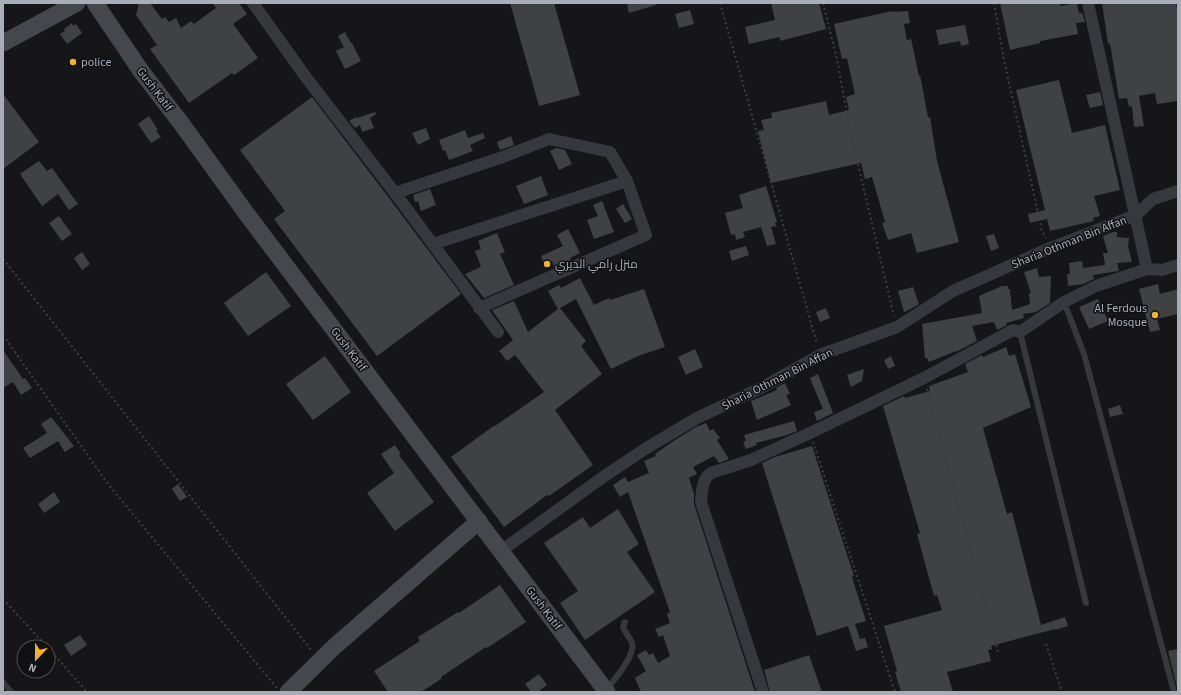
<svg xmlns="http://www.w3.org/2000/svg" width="1181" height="695" font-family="'Source Sans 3',Cairo,sans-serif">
<rect width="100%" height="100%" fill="#161618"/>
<g fill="#404145">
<polygon points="139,3 150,3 162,19 165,17 169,22 176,18 181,28 191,21 194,24 216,8 213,3 239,3 247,14 233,24 258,58 234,75 232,73 189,103 150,49 157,45 136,15"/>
<polygon points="510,3 554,3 580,95 539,106"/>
<polygon points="633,3 656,3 656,5 629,13 627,5"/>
<polygon points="771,3 819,3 826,29 780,41 780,37 749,44 745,27 775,20"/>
<polygon points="1000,3 1060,3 1060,6 1077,3 1079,13 1082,13 1085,22 1076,23 1078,34 1040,41 1040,43 1010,50"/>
<polygon points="1102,3 1176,3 1178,16 1178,101 1157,104 1155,93 1139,96 1144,126 1134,127 1132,106 1129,107 1127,98 1119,99 1110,43 1108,44"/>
<polygon points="690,10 694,24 679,28 675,14"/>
<polygon points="892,11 892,12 908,11 910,23 904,24 907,40 911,39 919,76 920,75 928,117 930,117 937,161 959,242 917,253 911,233 888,240 882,223 885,222 872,177 865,179 861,163 771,183 758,131 764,130 761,120 772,118 771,113 826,101 829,115 849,110 846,97 855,94 847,58 842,59 834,24"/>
<polygon points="72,23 73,26 76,24 82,33 67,44 60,34 65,31 64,29"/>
<polygon points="965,25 969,44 961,46 960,41 939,45 936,30"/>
<polygon points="345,32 351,43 352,43 361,61 345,69 336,51 344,47 338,36"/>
<polygon points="1059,80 1072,133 1105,125 1120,190 1094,196 1100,216 1093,218 1094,221 1050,231 1047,219 1030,223 1028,214 1045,210 1016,90"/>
<polygon points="1100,92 1103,105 1090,108 1086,95"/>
<polygon points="3,94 39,142 3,169"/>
<polygon points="312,97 389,198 461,294 377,356 274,219 285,211 240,150"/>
<polygon points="375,112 376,114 370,118 374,128 362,132 360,125 355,128 349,121 356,117 357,118"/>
<polygon points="149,116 158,130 156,131 161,137 151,143 138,124"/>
<polygon points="426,128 430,139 418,145 412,133"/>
<polygon points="465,130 468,138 483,133 485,138 470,145 473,151 449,160 445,150 443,151 439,140"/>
<polygon points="511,136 514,145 500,150 497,142"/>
<polygon points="556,148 565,150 572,164 559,170 550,151"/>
<polygon points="39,161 47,171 52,168 78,204 69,210 58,194 42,206 20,174"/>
<polygon points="541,176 548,195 524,204 516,186"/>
<polygon points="766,186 777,222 775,222 776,226 771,227 776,244 767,246 761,227 743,232 745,237 736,240 735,234 731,235 725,213 743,208 739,195"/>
<polygon points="430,189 436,205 421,211 418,201 415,202 413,195"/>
<polygon points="602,201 614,232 594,239 587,220 598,216 593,205"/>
<polygon points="623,204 632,219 625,223 616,209"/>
<polygon points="59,216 72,234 62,241 49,223"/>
<polygon points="568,229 580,253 570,258 571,260 554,267 552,261 544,264 541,256 563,246 557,235"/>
<polygon points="1113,232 1117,232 1117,237 1129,238 1128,246 1132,262 1117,263 1119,271 1093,275 1094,279 1083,284 1068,286 1067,274 1070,274 1069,263 1082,261 1083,268 1105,265 1103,253 1108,253 1103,236"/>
<polygon points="497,233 505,252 500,254 514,285 484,298 465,274 481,267 475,251 481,249 478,241"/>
<polygon points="994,234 999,248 991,251 986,236"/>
<polygon points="746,246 749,255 732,261 729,251"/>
<polygon points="82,252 90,264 82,270 74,258"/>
<polygon points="1037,268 1039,277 1051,276 1050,303 1036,312 1023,314 1024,318 1006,323 1007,325 997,330 994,322 972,326 977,341 956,352 956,351 929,362 927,358 925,358 922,324 982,313 979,296 1002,286 1008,286 1008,289 1010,289 1012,310 1030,304 1029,293 1031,293 1024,272"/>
<polygon points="266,272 291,306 248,336 224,303"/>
<polygon points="580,278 594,305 609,298 610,300 644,289 665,347 638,356 611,369 576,299 560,308 586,341 581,346 602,374 555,410 593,465 549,496 547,495 504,527 451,457 495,425 495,426 544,392 515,355 507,361 499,351 513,340 492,310 514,301 528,332 558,309 548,291 559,285 561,288"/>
<polygon points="1158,284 1160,294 1178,289 1178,314 1157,319 1160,330 1150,332 1139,289"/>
<polygon points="913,287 919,304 909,310 904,312 898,291"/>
<polygon points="1098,299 1108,321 1089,329 1079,307"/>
<polygon points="826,308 830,318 820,322 816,312"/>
<polygon points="1006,347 1009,356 1015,354 1031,407 983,428 1007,514 1012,512 1041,625 1065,617 1068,626 1055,630 1055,629 991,646 992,649 988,650 991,661 947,672 953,692 901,692 895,672 897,671 884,626 942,610 937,595 934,596 917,534 920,533 883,406 904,396 905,398 930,391 929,386 968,372 965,364 982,355 983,357"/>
<polygon points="695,349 703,367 686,375 678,357"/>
<polygon points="3,350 23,379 25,378 32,388 21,395 13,382 3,388"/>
<polygon points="325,356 351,392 313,420 286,384"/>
<polygon points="891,356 895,366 888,369 884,360"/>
<polygon points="864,369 862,381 851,387 847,375"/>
<polygon points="818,374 833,413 817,421 814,412 823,409 810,378"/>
<polygon points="785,383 790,394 786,395 791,405 757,420 751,401 777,390 776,388"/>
<polygon points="1120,405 1123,414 1110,417 1108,409"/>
<polygon points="51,417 74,446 65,452 58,441 30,458 23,448 47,433 41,424"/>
<polygon points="794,421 797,431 787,435 756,443 757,445 746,449 743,442 746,441 744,435"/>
<polygon points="706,423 710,431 713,429 720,438 717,440 729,459 719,463 714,456 693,467 697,474 689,478 694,494 694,504 755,692 641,692 635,678 646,671 637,655 646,650 649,655 653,653 658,663 670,656 663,635 659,637 655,629 670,623 667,614 670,612 628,492 620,497 613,485 625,477 628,482 649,473 644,461 656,456 655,454 675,440 696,427"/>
<polygon points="395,445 401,454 399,455 434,502 395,531 367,493 394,473 381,454"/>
<polygon points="812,446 854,576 852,577 866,621 855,624 860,639 865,638 868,647 856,651 848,626 817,636 762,463 775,457"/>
<polygon points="178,484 187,497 180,501 172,489"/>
<polygon points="54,492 60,502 44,513 38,504"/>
<polygon points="618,509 639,544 627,552 655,592 585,640 560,603 578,591 544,543 583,517 590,528"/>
<polygon points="500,585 526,622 487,648 486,647 441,677 441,679 421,692 388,692 374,671 420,641 418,637 458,612 459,613"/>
<polygon points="80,635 87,645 71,656 64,645"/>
<polygon points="1178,649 1178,687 1177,687 1168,651"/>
<polygon points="809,655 822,692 770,692 764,670"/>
<polygon points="539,674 547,685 538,692 531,692 525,684"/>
</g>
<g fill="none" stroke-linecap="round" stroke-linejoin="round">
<g stroke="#3d3f44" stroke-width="2" stroke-dasharray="2 3" stroke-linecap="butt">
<polyline points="720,3 817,344"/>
<polyline points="823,3 836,55 852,139 894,316"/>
<polyline points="994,3 1004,60 1042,231 1046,238"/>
<polyline points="3,259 312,651"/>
<polyline points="3,335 108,484 277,688"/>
<polyline points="927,389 998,652"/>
<polyline points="813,442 895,692"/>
<polyline points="3,599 47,647"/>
<polyline points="1046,644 1062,692"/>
<polyline points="48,648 87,692"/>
</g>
<g stroke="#37383d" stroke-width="6">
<polyline points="1064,302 1084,354 1174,692"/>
<polyline points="1020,332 1086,603"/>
<polyline points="3,682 11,692"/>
<path d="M607 689C614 680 636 655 632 643 630 638 625 632 623 627L625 622"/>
</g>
<g stroke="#37383d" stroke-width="12">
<polyline points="253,3 305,76 395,193 498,332"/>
<polyline points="1088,3 1147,269"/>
<polyline points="395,193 503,157 549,139 610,152 627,181 646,235 479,308"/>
<polyline points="433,244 627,181"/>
<polyline points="501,551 603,477 645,449 697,418 761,388 820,355 897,327 953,291 1050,248 1136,215 1153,199 1178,191"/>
<path d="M763 692 701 502C702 492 702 479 711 473L751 460 810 433 924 378 1013 330 1020 332 1064 302 1096 286 1147 269 1162 270 1178 265"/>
</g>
<g stroke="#45474d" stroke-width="17">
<polyline points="95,3 141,71 181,123 246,213 607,692"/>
<polyline points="3,43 77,3"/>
<polyline points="288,692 335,646 479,521"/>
</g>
</g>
<g fill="#f2b134" stroke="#111113" stroke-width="1.5">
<circle cx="73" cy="62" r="4"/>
<circle cx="547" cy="264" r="4"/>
<circle cx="1155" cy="315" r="4"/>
</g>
<g text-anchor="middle" stroke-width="3" stroke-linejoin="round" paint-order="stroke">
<g font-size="12" fill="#a8adb8" stroke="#111113" text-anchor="start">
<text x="81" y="66">police</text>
<text x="555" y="268">منزل رامي الديري</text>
<text x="1147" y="312" text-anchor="end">Al Ferdous<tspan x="1147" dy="14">Mosque</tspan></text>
</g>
<g font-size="12" fill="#a8adb8" stroke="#111113">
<text transform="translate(155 89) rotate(53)" y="4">Gush Katif</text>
<text transform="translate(1069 242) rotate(-22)" y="4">Sharia Othman Bin Affan</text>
<text transform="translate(349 349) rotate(53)" y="4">Gush Katif</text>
<text transform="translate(777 379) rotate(-27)" y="4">Sharia Othman Bin Affan</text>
<text transform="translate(544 608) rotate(53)" y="4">Gush Katif</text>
</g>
</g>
<rect width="1181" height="695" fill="none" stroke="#a8adb8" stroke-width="8"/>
<g transform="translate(36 659) rotate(202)"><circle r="19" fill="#111113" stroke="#4d4f55"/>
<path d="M0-3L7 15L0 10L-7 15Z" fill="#f2b134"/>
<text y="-6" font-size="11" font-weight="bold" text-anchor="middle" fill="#a8adb8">N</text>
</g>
</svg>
